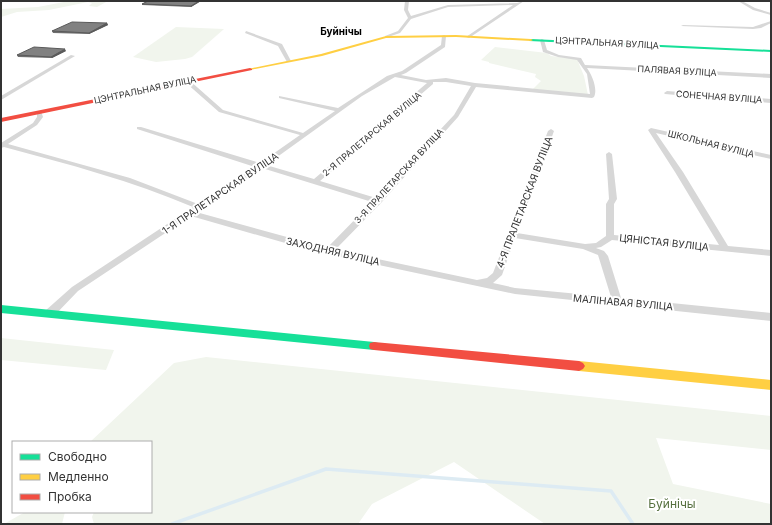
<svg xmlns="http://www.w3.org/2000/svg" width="772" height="525" font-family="Inter,sans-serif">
<rect width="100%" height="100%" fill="#fff"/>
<g fill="#f1f5ed">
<polygon points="69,1 108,1 97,7 89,6 92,3 88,2 49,10 17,12 1,17 1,9 38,7"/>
<polygon points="176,27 224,29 192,57 185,59 156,62 133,57"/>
<polygon points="495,47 547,53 551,56 577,59 584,76 588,95 533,89 541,81 535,77 536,74 489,63 489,62 481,60"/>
<polygon points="1,338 114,350 106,370 1,360"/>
<polygon points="206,357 771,416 771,450 656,438 673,484 771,504 771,524 545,524 454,462 372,504 358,524 94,524 92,517 94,512 151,512 151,442 90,442 174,363"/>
<polygon points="25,512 65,512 62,524 4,524"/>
</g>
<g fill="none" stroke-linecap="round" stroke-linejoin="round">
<polyline stroke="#ddebf3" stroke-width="3.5" points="172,524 326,469 611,491 633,524"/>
<g fill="#d7d7d7" fill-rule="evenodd">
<polygon points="405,1 409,1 408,10 411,16 448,5 517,3 524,1 469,38 466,37 513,5 448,7 411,19 400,33 385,38 385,36 398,31 408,18 404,10"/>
<polygon points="738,1 742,1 755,8 771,13 771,15 753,10"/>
<polygon points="771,21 771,23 761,28 753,29 681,26 683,25 753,27"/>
<polygon points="246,31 282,44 291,61 287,62 278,46 245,33"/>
<path d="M444 35 446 36 445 47 406 73 401 75 426 80 446 78 475 83 590 94 587 74 577 60 558 57 543 52 540 40 542 39 544 40 547 50 559 55 581 58 585 65 771 74V78L587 68C592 75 598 89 594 97L592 98 476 87 458 117 381 203 335 250 477 280 487 278 493 273 548 131 551 129 554 131 517 233 585 244 596 243 606 236V204L609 199 606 154 609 152 612 154 617 199 614 204V235L719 245 675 172 648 130 651 128 771 155V159L656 133 683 172 728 246 771 250V256L612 240 601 247 596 248 604 251 608 256 621 298 771 313V321L515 294 313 251 191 216 78 291 53 317H45L44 314 45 311 72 287 193 207C132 181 68 164 4 147L1 148V143L33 123 37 117V111H41L43 117 37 125 8 144 130 178 198 204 255 167 137 129V127H141L260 163 300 135 219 112 185 82V80H189L223 110 303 133 335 111 279 98V96L338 108 387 76 402 71 441 45 442 36ZM395 77 427 83 314 179 266 165 362 96ZM433 82H446L471 86 454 115 376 198 320 181 433 84ZM262 168 372 202 327 248 196 212ZM515 238 583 249 598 255 611 297 515 288 493 283 502 275Z"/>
<polygon points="71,55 75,56 1,100 1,96"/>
<polygon points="667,91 771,99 771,103 665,94 664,93"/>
</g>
<g fill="#16e098" fill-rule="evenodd">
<polygon points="531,39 771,50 771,52 529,41"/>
<polygon points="1,305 374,342 378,343 379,346 378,349 374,350 1,313"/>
</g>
<g fill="#ffcf43" fill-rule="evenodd">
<polygon points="456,35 531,39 533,40 531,41 456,37 386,38 322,56 250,70 248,69 321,54 386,36"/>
<polygon points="579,361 771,380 771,390 579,371 575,369 573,366 575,363"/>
</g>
<g fill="#f24e42" fill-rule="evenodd">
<polygon points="250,68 252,69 252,70 1,122 1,118"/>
<polygon points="374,342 579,361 583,363 585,366 583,369 579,371 374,350 370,349 369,346 370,343"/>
</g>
</g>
<g fill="#6f6f6f">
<polygon points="148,1 201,1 191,7 142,5 142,4"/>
<polygon points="107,23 108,25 89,34 53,33 52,31"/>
<polygon points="66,51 52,58 18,57 17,55"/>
</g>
<g fill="#5a5a5a">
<polygon points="199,1 201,1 191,7 191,6"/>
<polygon points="107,23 108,25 89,34 89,33"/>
<polygon points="65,49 66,51 52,58 51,57"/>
</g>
<g fill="#818181" stroke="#5a5a5a">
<polygon points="148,1 199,1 191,6 142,4"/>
<polygon points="72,22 107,23 89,33 52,31"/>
<polygon points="34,47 65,49 51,57 17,55"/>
</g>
<g text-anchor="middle" stroke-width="4" stroke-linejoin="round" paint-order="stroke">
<g font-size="9" fill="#333" stroke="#fff">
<text transform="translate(607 43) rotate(3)" y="3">ЦЭНТРАЛЬНАЯ ВУЛІЦА</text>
<text transform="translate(677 71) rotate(3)" y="3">ПАЛЯВАЯ ВУЛІЦА</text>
<text transform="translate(145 90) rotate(-12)" y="3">ЦЭНТРАЛЬНАЯ ВУЛІЦА</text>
<text transform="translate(719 97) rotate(4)" y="3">СОНЕЧНАЯ ВУЛІЦА</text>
<text transform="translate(372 134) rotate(-40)" y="3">2-Я ПРАЛЕТАРСКАЯ ВУЛІЦА</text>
<text transform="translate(711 144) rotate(14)" y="3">ШКОЛЬНАЯ ВУЛІЦА</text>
<text transform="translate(399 176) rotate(-47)" y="3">3-Я ПРАЛЕТАРСКАЯ ВУЛІЦА</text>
</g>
<g font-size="10" font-weight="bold" fill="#000" stroke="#fff">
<text x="341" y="35">Буйнічы</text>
</g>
<g font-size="10" fill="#333" stroke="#fff">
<text transform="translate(220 193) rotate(-34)" y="4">1-Я ПРАЛЕТАРСКАЯ ВУЛІЦА</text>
<text transform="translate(524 202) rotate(-69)" y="4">4-Я ПРАЛЕТАРСКАЯ ВУЛІЦА</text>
<text transform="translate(664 242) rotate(6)" y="4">ЦЯНІСТАЯ ВУЛІЦА</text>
<text transform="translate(333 251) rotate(13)" y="4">ЗАХОДНЯЯ ВУЛІЦА</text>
<text transform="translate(623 302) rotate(5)" y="4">МАЛІНАВАЯ ВУЛІЦА</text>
</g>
<g font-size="12" fill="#56703f" stroke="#fff">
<text x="672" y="508">Буйнічы</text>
</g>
</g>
<rect width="772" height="525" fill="none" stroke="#333333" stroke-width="4"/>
<rect x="12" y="441" width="140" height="72" fill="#ffffff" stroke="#adadad"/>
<rect x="20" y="454" width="20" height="6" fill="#16e098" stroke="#adadad"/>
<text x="48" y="461" font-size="12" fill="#333333">Свободно</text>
<rect x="20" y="474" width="20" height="6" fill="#ffcf43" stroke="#adadad"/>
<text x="48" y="481" font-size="12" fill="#333333">Медленно</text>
<rect x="20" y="494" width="20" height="6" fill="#f24e42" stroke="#adadad"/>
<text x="48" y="501" font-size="12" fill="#333333">Пробка</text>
</svg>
